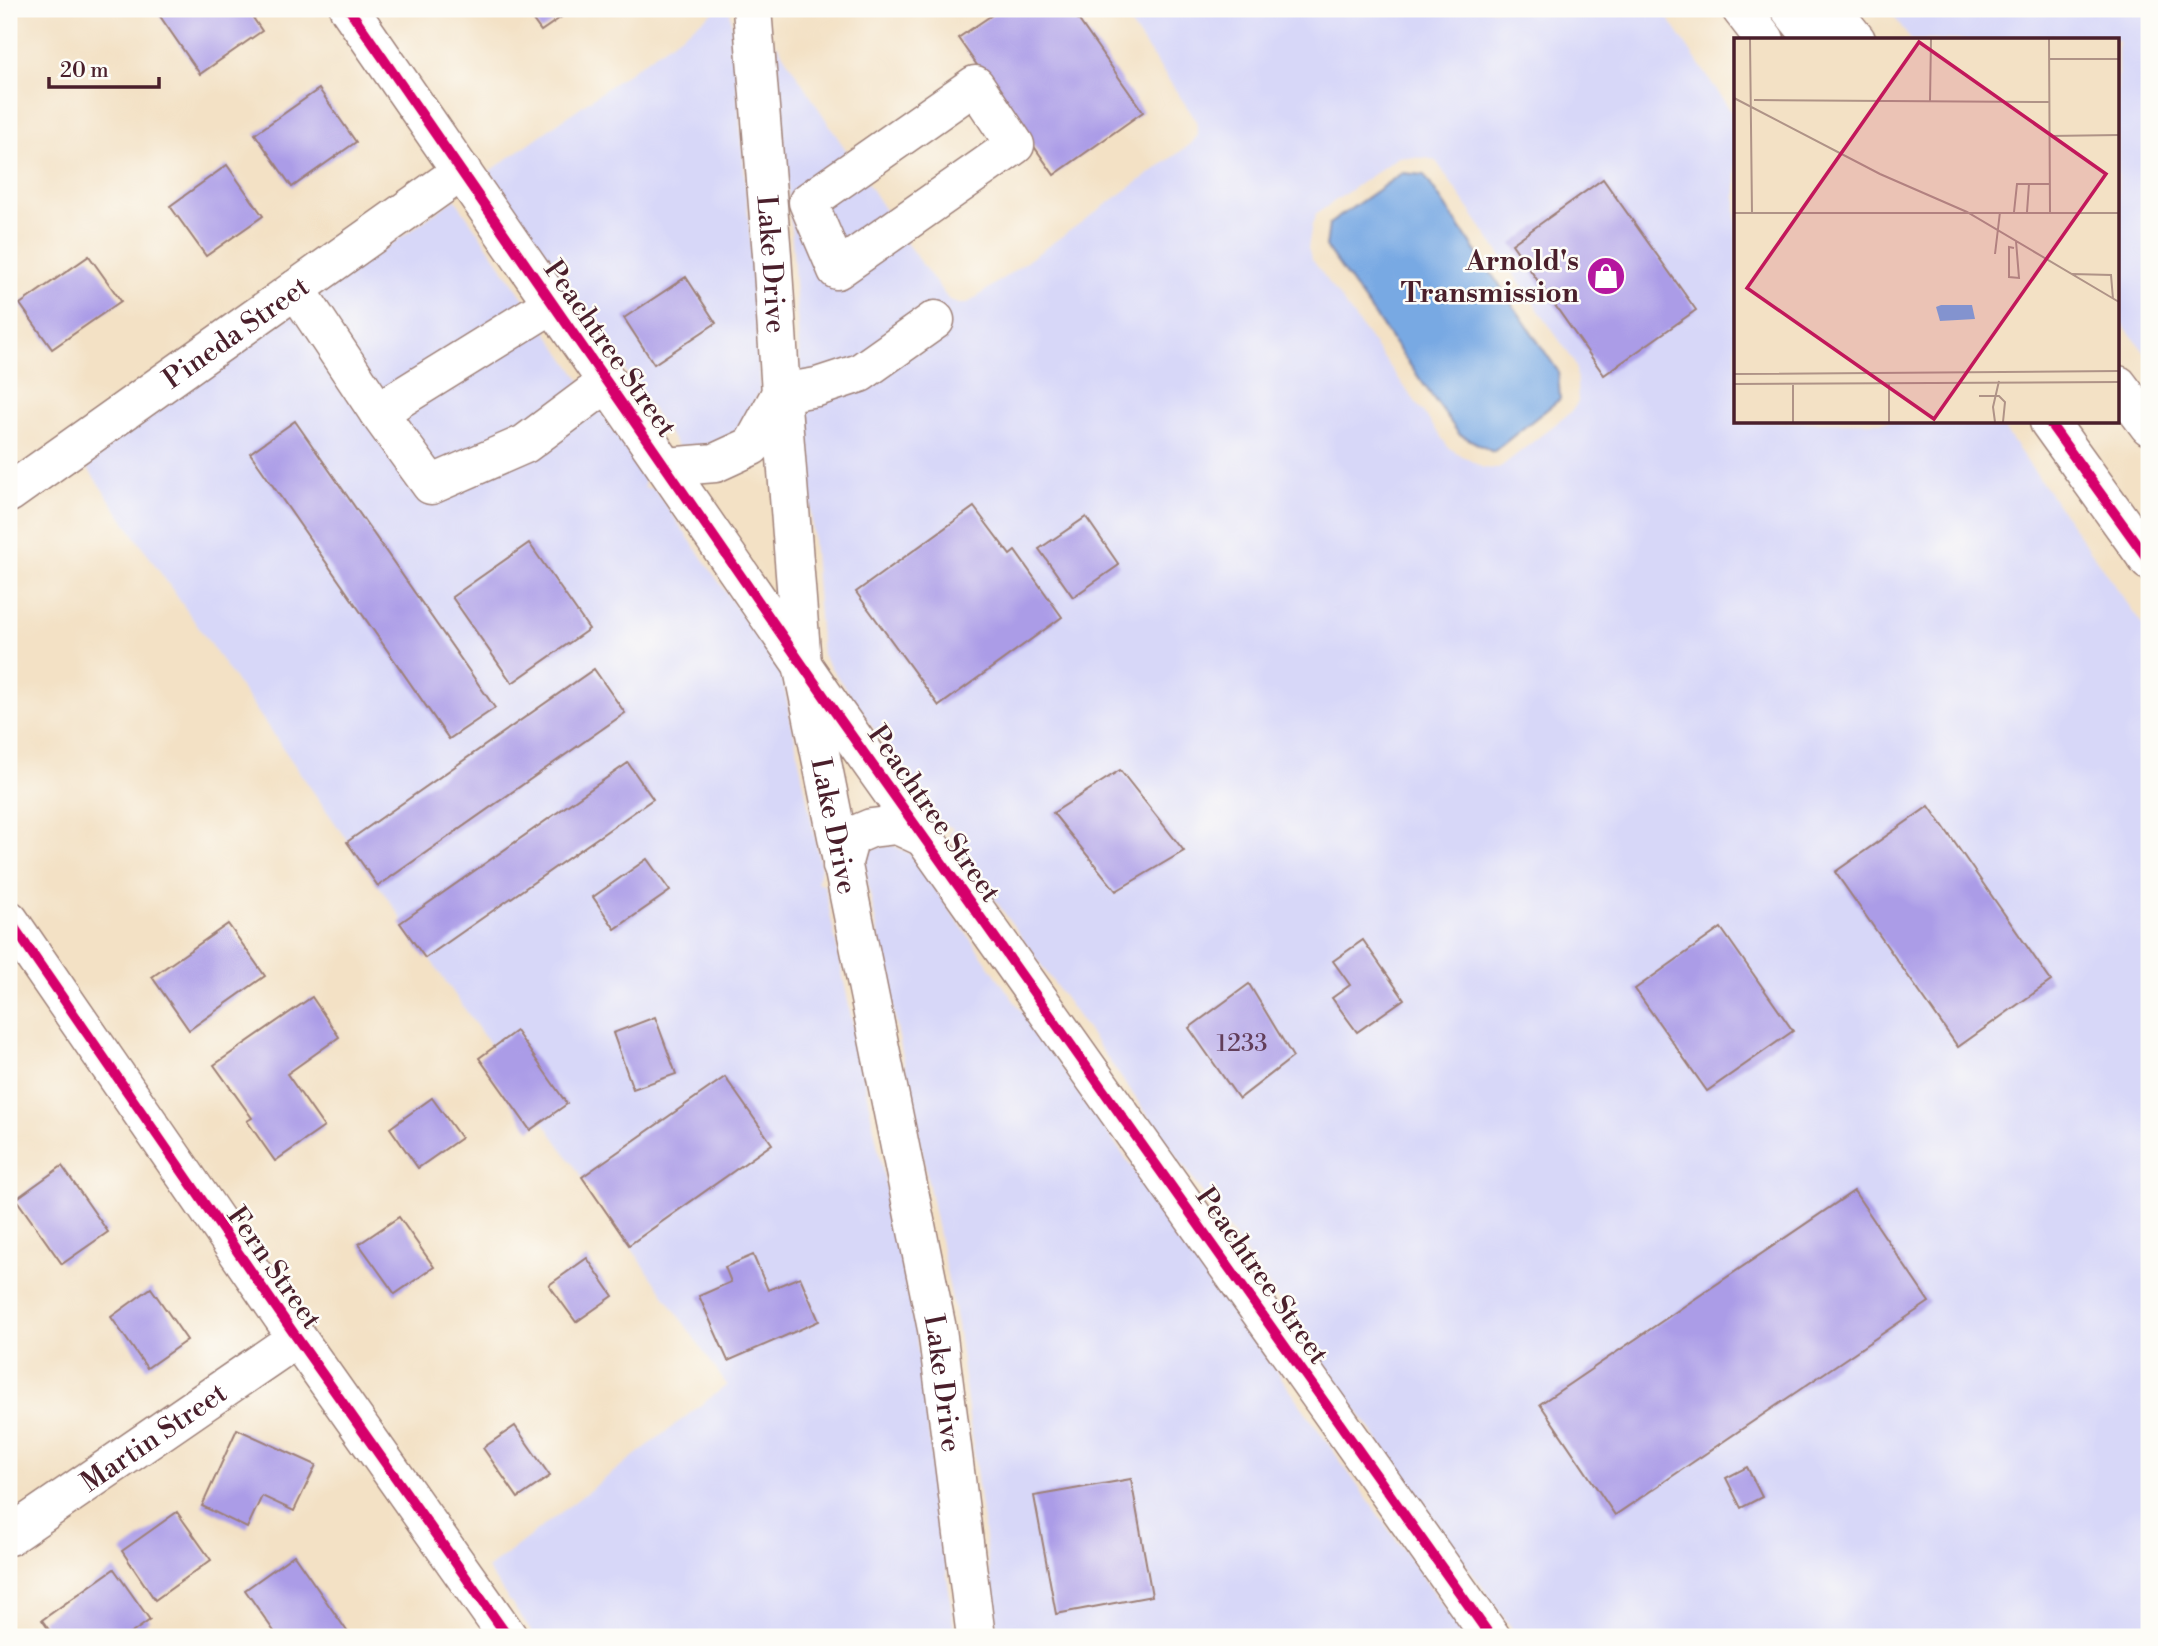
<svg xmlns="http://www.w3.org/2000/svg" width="2158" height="1646" font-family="'Libre Bodoni',serif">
<rect width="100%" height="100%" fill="#fdfcf7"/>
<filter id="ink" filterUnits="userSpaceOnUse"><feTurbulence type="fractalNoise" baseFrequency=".0143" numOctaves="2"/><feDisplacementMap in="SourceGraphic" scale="14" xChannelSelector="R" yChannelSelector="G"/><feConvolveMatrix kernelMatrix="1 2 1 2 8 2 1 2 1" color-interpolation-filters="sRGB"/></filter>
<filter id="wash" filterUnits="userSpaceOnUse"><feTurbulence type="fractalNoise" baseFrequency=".00686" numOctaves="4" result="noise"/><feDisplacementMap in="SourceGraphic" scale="28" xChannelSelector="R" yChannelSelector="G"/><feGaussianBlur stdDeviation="1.57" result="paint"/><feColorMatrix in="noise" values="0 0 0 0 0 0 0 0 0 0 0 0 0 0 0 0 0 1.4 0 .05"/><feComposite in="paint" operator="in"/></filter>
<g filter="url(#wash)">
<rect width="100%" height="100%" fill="#f3e1c5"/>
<g fill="#d7d7f8" fill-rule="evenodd">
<polygon points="718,9 730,9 752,258 760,391 737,432 712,444 678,447 489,172"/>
<path d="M1120 9H1662L1736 119V422H1999L2149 634V1637H1518L949 835 953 828 940 822 822 655 802 395 793 251 776 43 907 244 948 299 957 304H967L1191 144 1198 135 1196 120ZM1398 157 1427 158 1436 161 1573 360 1576 368 1578 402 1571 412 1498 469 1483 468 1449 448 1311 258 1308 248 1312 224 1316 214Z"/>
<polygon points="1889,9 2149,9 2149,358 2118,318 2118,40 1911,40"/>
<polygon points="455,199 645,474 644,488 654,488 781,672 783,686 784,686 821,868 817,883 824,884 916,1334 955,1637 535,1637 487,1569 727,1385 84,463"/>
<polygon points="892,845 910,854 1465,1637 998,1637 957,1324 864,864 867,850"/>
</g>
<polygon fill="#78a9e3" stroke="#616487" stroke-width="2" points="1402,173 1424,175 1558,371 1560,399 1493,452 1459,434 1326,247 1329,224"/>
<g id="blocks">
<g fill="#ab9ce7">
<polygon points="155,9 247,9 262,31 200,74"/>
<polygon points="525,9 573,9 541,31"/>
<polygon points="1001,9 1071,9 1143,112 1054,175 958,38"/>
<polygon points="319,89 356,142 292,187 255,134"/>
<polygon points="227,165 263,216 206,256 170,206"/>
<polygon points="1603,179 1696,310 1604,375 1512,244"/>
<polygon points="89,256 121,301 52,349 20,304"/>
<polygon points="686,277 716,323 654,364 624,318"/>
<polygon points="295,421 495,708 449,739 250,453"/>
<polygon points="974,507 1010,555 1015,551 1062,617 939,706 856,592"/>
<polygon points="1086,517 1119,565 1073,597 1039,549"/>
<polygon points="529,543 589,629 512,683 452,597"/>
<polygon points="594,669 625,713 378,886 347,842"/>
<polygon points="628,763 653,799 425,958 400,923"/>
<polygon points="1120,770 1184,851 1116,891 1053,813"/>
<polygon points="1929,806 2051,981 1958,1047 1835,872"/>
<polygon points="647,859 670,891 615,929 593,897"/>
<polygon points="228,924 265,976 189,1030 152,977"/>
<polygon points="1721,928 1793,1031 1707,1091 1635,989"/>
<polygon points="1363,940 1404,999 1357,1032 1332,998 1350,985 1333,961"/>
<polygon points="1249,984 1293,1057 1239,1099 1189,1028"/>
<polygon points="312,997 339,1037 287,1074 324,1127 275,1161 247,1121 252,1118 214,1065"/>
<polygon points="655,1017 676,1074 633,1089 613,1033"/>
<polygon points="516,1031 567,1104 530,1130 479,1058"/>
<polygon points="725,1077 772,1144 629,1245 582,1177"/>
<polygon points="432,1098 461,1138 418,1168 390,1128"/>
<polygon points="62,1166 108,1232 62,1264 16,1199"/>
<polygon points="1854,1191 1929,1302 1615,1515 1540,1404"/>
<polygon points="399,1217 434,1267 395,1294 359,1244"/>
<polygon points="753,1255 768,1290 800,1277 819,1321 728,1361 699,1296 731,1282 725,1267"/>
<polygon points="587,1258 613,1296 576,1322 549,1285"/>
<polygon points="151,1288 187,1340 147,1368 111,1317"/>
<polygon points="515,1426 550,1476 518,1498 483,1448"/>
<polygon points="237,1429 316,1465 294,1511 262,1496 247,1528 202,1506"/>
<polygon points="1747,1467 1762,1497 1741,1508 1726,1478"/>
<polygon points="1131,1479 1152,1596 1056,1614 1034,1496"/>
<polygon points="177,1512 211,1560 155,1600 122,1551"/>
<polygon points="294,1555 349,1634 345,1637 278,1637 245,1590"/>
<polygon points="114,1569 150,1620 126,1637 54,1637 42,1620"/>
</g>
</g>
</g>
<g filter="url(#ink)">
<use href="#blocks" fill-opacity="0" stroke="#9e8078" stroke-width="2"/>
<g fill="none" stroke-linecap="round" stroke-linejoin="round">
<g stroke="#9e8078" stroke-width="41">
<g id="minor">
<polyline points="349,9 837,715 1491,1637"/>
<path id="s1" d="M752 9 772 255 781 393 802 664 937 1329 976 1637"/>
<polygon points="975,85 1015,145 837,270 808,202"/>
<polyline points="296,289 378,412 431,485 525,444 608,382"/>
<polyline points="378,412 552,304"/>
<polyline points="666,467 715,463 752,446 781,393 817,387 860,373 935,320"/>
<path id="s2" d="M9 493 462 171"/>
<polyline points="842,866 850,837 871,828 897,825 925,838"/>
<polyline points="9,920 297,1338 508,1637"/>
<path id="s3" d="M9 1536 297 1338"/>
</g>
</g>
<g stroke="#9e8078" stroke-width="41">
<g id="major">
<polyline points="1741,9 1765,40"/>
<polyline points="1790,9 1815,40"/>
<polyline points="1831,9 1856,40"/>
<polyline points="2118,385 2149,426"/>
<polyline points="2049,422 2149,561"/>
</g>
</g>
<use href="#minor" stroke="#fff" stroke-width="38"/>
<use href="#major" stroke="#fff" stroke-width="38"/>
<g stroke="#fdfcf7" stroke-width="15">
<g id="cycleway">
<polyline points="349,9 837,715 1491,1637"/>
<polyline points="2049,422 2149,561"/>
<polyline points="9,920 297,1338 508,1637"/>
</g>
</g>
<use href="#cycleway" stroke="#d6006c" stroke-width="10"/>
</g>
</g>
<defs>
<g id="shop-disc" transform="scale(2.0125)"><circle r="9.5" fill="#b5179e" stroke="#fdfcf7"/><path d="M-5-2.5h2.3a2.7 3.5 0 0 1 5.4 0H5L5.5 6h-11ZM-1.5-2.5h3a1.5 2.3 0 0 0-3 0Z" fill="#fff"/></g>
</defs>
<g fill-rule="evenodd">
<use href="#shop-disc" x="1606" y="276"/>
</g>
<g text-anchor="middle" stroke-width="5" stroke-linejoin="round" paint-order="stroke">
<g font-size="24" fill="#623e5a">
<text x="1242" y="1051">1233</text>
</g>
<g font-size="28" font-weight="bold" fill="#4a1f2b" stroke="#fdfcf7" text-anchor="end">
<text x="1579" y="270">Arnold's<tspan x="1579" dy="32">Transmission</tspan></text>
</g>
<g font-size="28" fill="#4a1f2b" stroke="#fdfcf7">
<text dy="10" stroke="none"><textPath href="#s1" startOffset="256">Lake Drive</textPath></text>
<text dy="10" stroke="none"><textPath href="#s2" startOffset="278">Pineda Street</textPath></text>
<text transform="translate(611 348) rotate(55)" y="10">Peachtree Street</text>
<text transform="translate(935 813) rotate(55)" y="10">Peachtree Street</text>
<text dy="10" stroke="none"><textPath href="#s1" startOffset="822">Lake Drive</textPath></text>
<text transform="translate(275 1267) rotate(55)" y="10">Fern Street</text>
<text transform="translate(1263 1275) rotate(55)" y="10">Peachtree Street</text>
<text dy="10" stroke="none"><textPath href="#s1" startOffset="1390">Lake Drive</textPath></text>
<text dy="10" stroke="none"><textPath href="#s3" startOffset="175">Martin Street</textPath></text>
</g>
</g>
<g transform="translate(1734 38)">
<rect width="385" height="385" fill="#f3e1c5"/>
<path d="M207 267H238L241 281 206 283 202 269Z" fill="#78a9e3"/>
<path fill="none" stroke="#af9387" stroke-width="2" d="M16 1 18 175M315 1 316 174M315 21H385M0 60 146 136 233 174 385 264M20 62 315 64M196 63 197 1M315 98 385 97M280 174 283 146H316M293 174 295 146M0 175H385M280 210 275 209V239L285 240 282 203M261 216 266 174M338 236 377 237 379 261M0 336 385 333M0 346 385 344M245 358H265L271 364 269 384M59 384V347M155 384V346M261 384 259 369 265 343"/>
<path fill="#c2185b" fill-opacity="0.15" stroke="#c2185b" stroke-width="3.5" d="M185 4 372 136 200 381 13 250Z"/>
<rect width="385" height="385" fill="none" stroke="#4a1f2b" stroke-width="3.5"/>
</g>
<rect width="2158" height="1646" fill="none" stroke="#fdfcf7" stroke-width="35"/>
<path d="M49 77v10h110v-10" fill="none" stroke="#4a1f2b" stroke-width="3.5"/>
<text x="60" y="77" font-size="21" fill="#4a1f2b" stroke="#fdfcf7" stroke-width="5" paint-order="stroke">20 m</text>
</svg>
